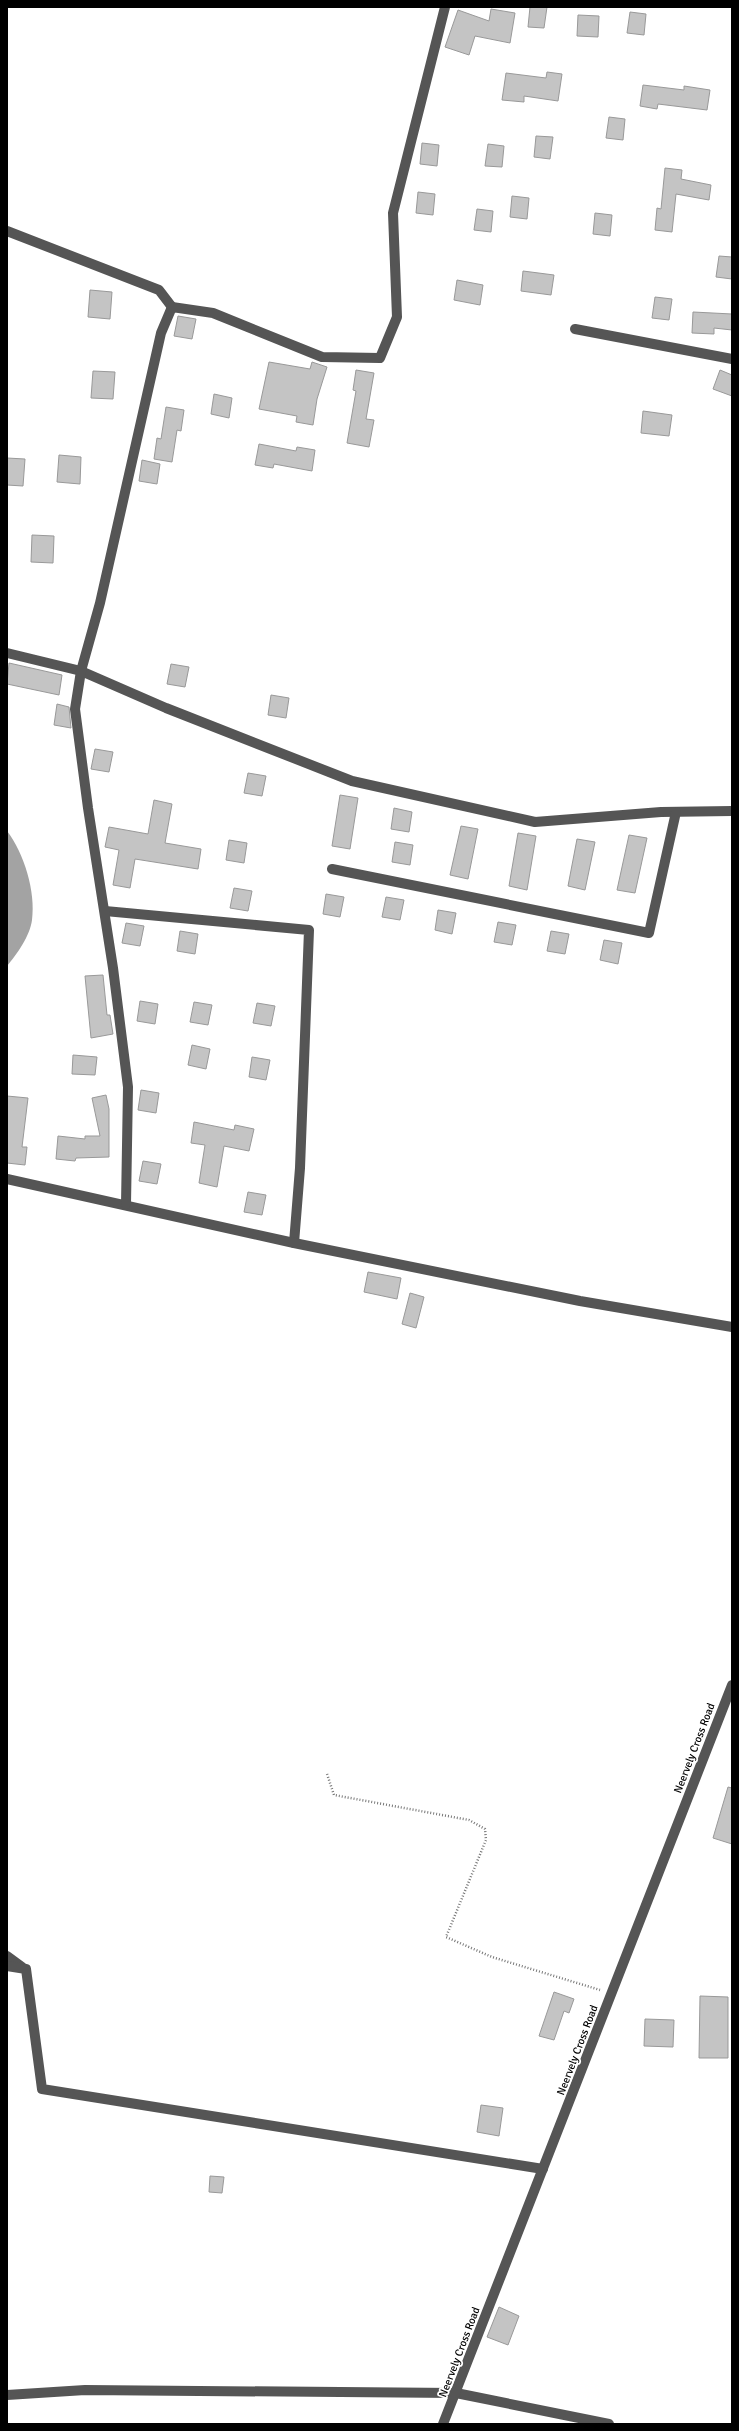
<svg xmlns="http://www.w3.org/2000/svg" width="739" height="2431" font-family="Signika,sans-serif">
<rect width="100%" height="100%" fill="#fff"/>
<path fill="#a3a3a3" d="M7 831C24 853 36 892 32 920 30 936 17 954 7 966Z"/>
<g fill="#c4c4c4" stroke="#999">
<polygon points="530,7 547,7 544,28 528,27"/>
<polygon points="491,9 515,13 510,43 475,36 469,55 445,47 458,10 489,21"/>
<polygon points="630,12 646,14 644,35 627,33"/>
<polygon points="578,15 599,16 598,37 577,36"/>
<polygon points="547,72 562,74 558,101 524,96 524,102 502,100 506,73 546,78"/>
<polygon points="643,85 684,90 684,86 710,90 707,110 658,104 657,109 640,106"/>
<polygon points="609,117 625,119 623,140 606,138"/>
<polygon points="536,136 553,137 550,159 534,157"/>
<polygon points="422,143 439,145 437,166 420,164"/>
<polygon points="488,144 504,146 502,167 485,166"/>
<polygon points="665,168 682,170 681,179 711,185 709,200 676,194 672,232 655,230 657,208 661,209"/>
<polygon points="418,192 435,194 433,215 416,213"/>
<polygon points="512,196 529,198 527,219 510,217"/>
<polygon points="477,209 493,211 491,232 474,230"/>
<polygon points="595,213 612,215 610,236 593,234"/>
<polygon points="719,256 732,257 732,279 716,277"/>
<polygon points="523,271 554,275 551,295 521,291"/>
<polygon points="457,280 483,285 480,305 454,300"/>
<polygon points="90,290 112,292 110,319 88,317"/>
<polygon points="655,297 672,299 669,320 652,318"/>
<polygon points="693,312 732,314 732,330 714,328 714,334 692,333"/>
<polygon points="178,316 196,319 192,339 174,336"/>
<polygon points="269,362 310,369 312,362 327,367 317,399 313,425 296,422 297,416 259,409"/>
<polygon points="356,370 374,373 366,419 374,420 369,447 347,443 356,391 353,390"/>
<polygon points="720,370 732,375 732,396 713,389"/>
<polygon points="93,371 115,372 113,399 91,398"/>
<polygon points="214,394 232,398 229,418 211,414"/>
<polygon points="166,407 184,410 181,431 177,430 172,462 154,459 157,438 161,439"/>
<polygon points="643,411 672,415 669,436 641,433"/>
<polygon points="259,444 296,451 297,447 315,450 312,471 274,464 273,468 255,465"/>
<polygon points="59,455 81,457 80,484 57,482"/>
<polygon points="7,458 25,459 23,486 7,485"/>
<polygon points="142,460 160,464 157,484 139,481"/>
<polygon points="32,535 54,536 53,563 31,562"/>
<polygon points="9,663 62,675 59,695 7,684"/>
<polygon points="171,664 189,667 185,687 167,684"/>
<polygon points="271,695 289,698 286,718 268,715"/>
<polygon points="57,704 69,707 71,728 54,725"/>
<polygon points="95,749 113,752 109,772 91,769"/>
<polygon points="248,773 266,776 262,796 244,793"/>
<polygon points="340,795 358,798 350,849 332,846"/>
<polygon points="154,800 172,804 165,843 201,849 198,869 135,859 130,888 113,885 119,850 105,847 109,827 148,834"/>
<polygon points="394,808 412,812 409,832 391,829"/>
<polygon points="461,826 478,829 468,879 450,875"/>
<polygon points="518,833 536,836 527,890 509,886"/>
<polygon points="629,835 647,838 635,893 617,890"/>
<polygon points="577,839 595,842 585,890 568,886"/>
<polygon points="229,840 247,843 244,863 226,860"/>
<polygon points="395,842 413,845 410,865 392,862"/>
<polygon points="234,888 252,891 248,911 230,908"/>
<polygon points="326,894 344,897 340,917 323,914"/>
<polygon points="386,897 404,900 400,920 382,917"/>
<polygon points="438,910 456,913 452,934 435,930"/>
<polygon points="498,922 516,925 512,945 494,942"/>
<polygon points="126,923 144,926 140,946 122,943"/>
<polygon points="180,931 198,934 195,954 177,951"/>
<polygon points="551,931 569,934 565,954 547,951"/>
<polygon points="604,940 622,943 618,964 600,960"/>
<polygon points="103,975 107,1015 110,1015 113,1034 91,1038 85,976"/>
<polygon points="140,1001 158,1004 155,1024 137,1021"/>
<polygon points="194,1002 212,1005 208,1025 190,1022"/>
<polygon points="257,1003 275,1006 271,1026 253,1023"/>
<polygon points="192,1045 210,1049 206,1069 188,1065"/>
<polygon points="73,1055 97,1057 95,1075 72,1074"/>
<polygon points="252,1057 270,1060 266,1080 249,1077"/>
<polygon points="141,1090 159,1093 156,1113 138,1110"/>
<polygon points="106,1095 109,1109 109,1157 76,1158 75,1161 56,1159 58,1136 85,1139 85,1136 100,1136 92,1098"/>
<polygon points="7,1096 28,1098 22,1147 27,1147 25,1165 7,1163"/>
<polygon points="194,1122 234,1130 235,1125 254,1129 249,1151 224,1146 217,1187 199,1183 205,1145 191,1143"/>
<polygon points="143,1161 161,1164 157,1184 139,1181"/>
<polygon points="248,1192 266,1195 262,1215 244,1212"/>
<polygon points="368,1272 401,1278 397,1299 364,1292"/>
<polygon points="410,1293 424,1297 416,1328 402,1324"/>
<polygon points="728,1787 732,1788 732,1844 713,1838"/>
<polygon points="554,1992 574,1999 569,2013 564,2011 554,2040 539,2036"/>
<polygon points="700,1996 728,1997 728,2058 699,2058"/>
<polygon points="645,2019 674,2020 673,2047 644,2046"/>
<polygon points="481,2105 503,2108 499,2136 477,2132"/>
<polygon points="210,2176 224,2177 222,2193 209,2192"/>
<polygon points="499,2307 519,2316 508,2345 487,2337"/>
</g>
<g fill="none" stroke-linecap="round" stroke-linejoin="round">
<polyline stroke="#777" stroke-width="2.5" stroke-dasharray="1 2" stroke-linecap="butt" points="327,1774 334,1795 469,1820 485,1829 486,1840 446,1937 492,1957 600,1990"/>
<g stroke="#555" stroke-width="10">
<polyline points="7,231 159,290 172,307"/>
<polyline points="575,329 732,359"/>
<polyline points="7,653 81,671 166,708 352,781 535,822 661,812 732,811"/>
<polyline points="332,869 649,933 676,812"/>
<polyline points="105,911 309,930 300,1168 294,1243"/>
<polyline points="7,1179 294,1243 580,1301 732,1327"/>
<polyline points="126,1204 128,1087 113,968 88,808 75,709 81,671 100,603 161,333 172,307 213,313 322,357 380,358 397,317 393,213 445,7"/>
<polyline points="7,1956 22,1967"/>
<polyline points="7,1966 26,1969 42,2089 543,2169"/>
<polyline points="7,2395 85,2390 456,2393 609,2424"/>
<polyline points="443,2424 732,1685"/>
</g>
</g>
<g text-anchor="middle" stroke-width="3.5" stroke-linejoin="round" paint-order="stroke">
<g font-size="11" fill="#000" stroke="#fff">
<text transform="translate(694 1748) rotate(-69)" y="4">Neervely Cross Road</text>
<text transform="translate(577 2050) rotate(-69)" y="4">Neervely Cross Road</text>
<text transform="translate(459 2352) rotate(-69)" y="4">Neervely Cross Road</text>
</g>
</g>
<rect width="739" height="2431" fill="none" stroke="#000000" stroke-width="16"/>
</svg>
